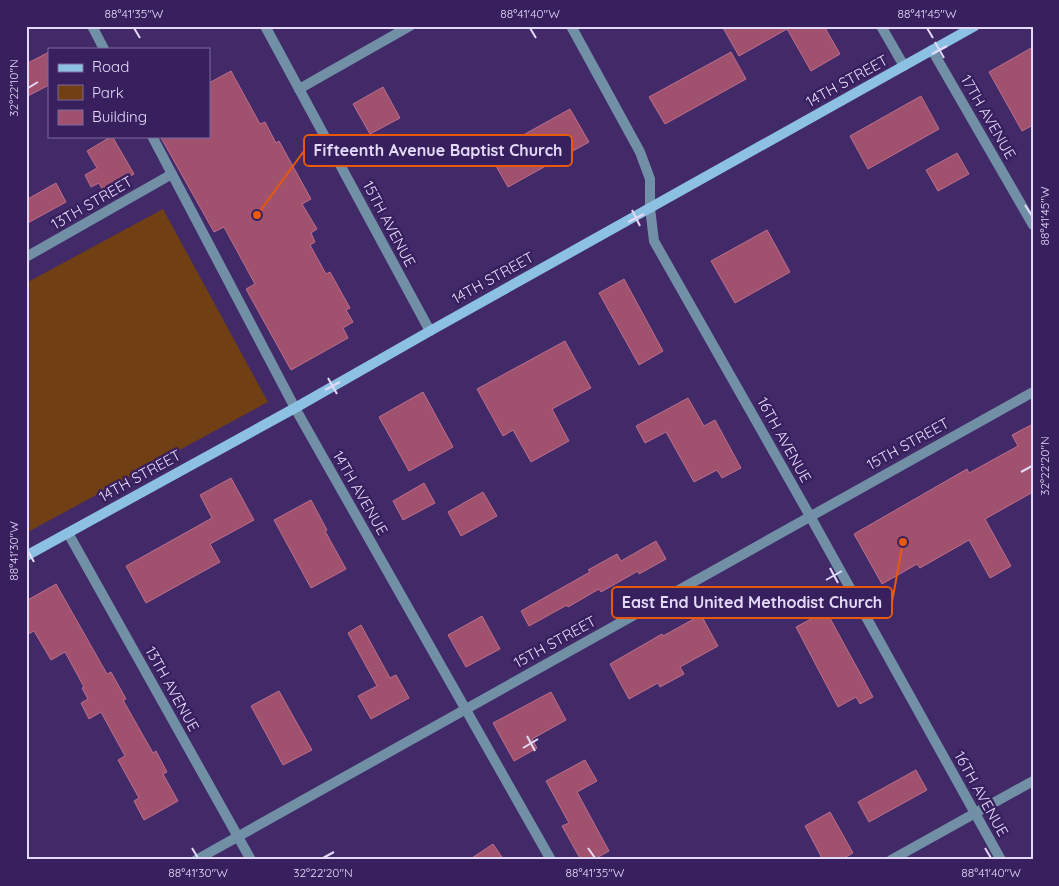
<svg xmlns="http://www.w3.org/2000/svg" width="1059" height="886" font-family="Quicksand,sans-serif">
<rect width="100%" height="100%" fill="#422a69"/>
<polygon fill="#703f13" points="163,209 268,402 26,533 26,283"/>
<g fill="#9f516d" stroke="#bf6e8a">
<polygon points="722,26 824,26 840,54 811,71 787,29 739,56"/>
<polygon points="1033,47 1033,125 1022,131 989,72"/>
<polygon points="49,52 49,85 26,97 26,64"/>
<polygon points="731,52 746,79 665,124 649,97"/>
<polygon points="231,71 260,124 265,122 276,143 279,141 311,199 302,204 317,229 311,233 315,242 310,245 326,274 330,272 350,308 346,310 353,322 343,328 348,338 291,370 246,289 255,284 224,227 214,232 160,136 209,136 209,83"/>
<polygon points="383,87 400,118 370,134 353,104"/>
<polygon points="921,96 939,129 868,169 850,136"/>
<polygon points="570,109 589,142 508,187 489,154"/>
<polygon points="112,136 134,174 103,191 99,183 91,187 85,175 97,168 87,151"/>
<polygon points="957,153 969,174 938,191 926,170"/>
<polygon points="56,183 66,202 26,224 26,200"/>
<polygon points="767,230 790,272 735,303 711,261"/>
<polygon points="624,279 663,351 639,365 599,293"/>
<polygon points="565,341 591,388 552,409 569,441 531,462 513,430 503,436 477,389"/>
<polygon points="423,392 453,447 409,471 379,417"/>
<polygon points="688,398 704,426 715,420 741,468 722,478 717,470 694,482 666,432 645,443 636,426"/>
<polygon points="1033,424 1033,492 985,519 1011,566 990,578 969,540 920,568 917,564 882,584 854,534 967,469 969,473 1018,446 1012,435"/>
<polygon points="231,478 254,520 210,544 220,562 146,603 126,566 212,518 200,495"/>
<polygon points="424,483 435,503 403,520 393,501"/>
<polygon points="483,492 497,516 461,536 448,512"/>
<polygon points="311,500 327,530 325,531 346,569 311,588 274,520"/>
<polygon points="656,541 666,559 639,574 638,571 601,592 599,589 568,607 567,605 529,626 521,611 590,572 588,570 617,554 621,561"/>
<polygon points="56,584 107,674 111,672 126,699 123,700 153,753 156,751 167,772 163,774 178,801 144,820 134,801 139,798 118,760 125,756 101,712 89,719 81,703 88,699 82,688 84,687 65,652 51,660 34,631 26,635 26,601"/>
<polygon points="826,611 873,697 860,704 856,697 838,707 796,627"/>
<polygon points="701,615 718,646 680,667 684,674 660,687 658,683 629,699 610,664 662,634 663,636"/>
<polygon points="482,616 500,649 466,667 448,635"/>
<polygon points="361,625 390,678 396,675 409,698 371,719 358,696 377,686 348,633"/>
<polygon points="279,691 312,750 283,765 251,706"/>
<polygon points="551,692 566,720 532,739 537,748 514,761 493,723"/>
<polygon points="585,760 597,781 577,792 609,851 593,860 581,860 562,826 569,823 546,781"/>
<polygon points="916,770 927,790 869,822 858,802"/>
<polygon points="830,812 853,853 840,860 823,860 805,826"/>
<polygon points="493,844 504,860 469,860"/>
</g>
<g fill="none" stroke-linecap="round" stroke-linejoin="round">
<g stroke="#7190a6" stroke-width="10">
<polyline points="92,26 104,49"/>
<polyline points="265,26 430,331"/>
<polyline points="571,26 640,152 650,179 650,208 654,241 810,516 1001,860"/>
<polyline points="881,26 904,66"/>
<polyline points="932,50 1033,225"/>
<polyline points="299,89 410,26"/>
<polyline points="152,136 295,408 551,860"/>
<polyline points="26,257 172,174"/>
<polyline points="68,533 251,860"/>
<polyline points="196,860 1033,392"/>
<polyline points="891,860 1033,781"/>
</g>
<polyline stroke="#8dc1e3" stroke-width="10" points="26,556 295,408 430,331 975,26"/>
</g>
<path fill="none" stroke="#e3daf9" stroke-width="2" d="M134 28 140 38M530 28 536 38M927 28 933 38M935 42 944 58M932 54 947 46M28 88 38 82M1025 205 1032 216M632 210 640 226M628 222 644 214M328 378 337 394M325 390 340 382M1021 472 1032 466M28 551 34 562M830 568 838 583M826 580 842 571M527 736 535 751M523 748 538 739M192 848 198 858M588 848 595 858M985 848 991 858M323 858 334 852"/>
<g text-anchor="middle" stroke-width="5" stroke-linejoin="round" paint-order="stroke">
<g font-size="15" fill="#e3daf9" stroke="#381f5e">
<text transform="translate(847 81) rotate(-29)" y="5">14TH STREET</text>
<text transform="translate(988 117) rotate(60)" y="5">17TH AVENUE</text>
<text transform="translate(92 203) rotate(-30)" y="5">13TH STREET</text>
<text transform="translate(389 224) rotate(62)" y="5">15TH AVENUE</text>
<text transform="translate(493 278) rotate(-29)" y="5">14TH STREET</text>
<text transform="translate(784 440) rotate(61)" y="5">16TH AVENUE</text>
<text transform="translate(908 444) rotate(-29)" y="5">15TH STREET</text>
<text transform="translate(140 476) rotate(-29)" y="5">14TH STREET</text>
<text transform="translate(360 493) rotate(60)" y="5">14TH AVENUE</text>
<text transform="translate(555 642) rotate(-29)" y="5">15TH STREET</text>
<text transform="translate(172 689) rotate(61)" y="5">13TH AVENUE</text>
<text transform="translate(981 794) rotate(61)" y="5">16TH AVENUE</text>
</g>
</g>
<path fill="none" stroke="#e8590c" stroke-width="2" d="M257 215L304 151M903 542L892 602"/>
<g fill="#e8590c" stroke="#381f5e" stroke-width="2">
<circle cx="257" cy="215" r="5"/>
<circle cx="903" cy="542" r="5"/>
</g>
<g fill="#381f5e" stroke="#e8590c" stroke-width="2">
<rect x="304" y="135" width="268" height="31" rx="5"/>
<rect x="612" y="587" width="280" height="31" rx="5"/>
</g>
<g font-size="16" text-anchor="middle" font-weight="bold" fill="#e3daf9">
<text x="438" y="156">Fifteenth Avenue Baptist Church</text>
<text x="752" y="608">East End United Methodist Church</text>
</g>
<rect width="1059" height="886" fill="none" stroke="#381f5e" stroke-width="55"/>
<rect x="48" y="48" width="162" height="90" fill="#381f5e" stroke="#7c6a9c"/>
<rect x="58" y="64" width="25" height="8" fill="#8dc1e3" stroke="#7c6a9c"/>
<text x="92" y="72" font-size="15" fill="#e3daf9">Road</text>
<rect x="58" y="85" width="25" height="15" fill="#703f13" stroke="#7c6a9c"/>
<text x="92" y="98" font-size="15" fill="#e3daf9">Park</text>
<rect x="58" y="110" width="25" height="15" fill="#9f516d" stroke="#7c6a9c"/>
<text x="92" y="122" font-size="15" fill="#e3daf9">Building</text>
<rect x="28" y="28" width="1004" height="830" fill="none" stroke="#e3daf9" stroke-width="2"/>
<g font-size="12" text-anchor="middle" fill="#e3daf9">
<text x="134" y="18">88°41'35"W</text>
<text x="530" y="18">88°41'40"W</text>
<text x="927" y="18">88°41'45"W</text>
<text transform="translate(14 88) rotate(-90)" y="4">32°22'10"N</text>
<text transform="translate(1045 216) rotate(-90)" y="4">88°41'45"W</text>
<text transform="translate(1045 466) rotate(-90)" y="4">32°22'20"N</text>
<text transform="translate(14 551) rotate(-90)" y="4">88°41'30"W</text>
<text x="198" y="877">88°41'30"W</text>
<text x="323" y="877">32°22'20"N</text>
<text x="595" y="877">88°41'35"W</text>
<text x="991" y="877">88°41'40"W</text>
</g>
</svg>
